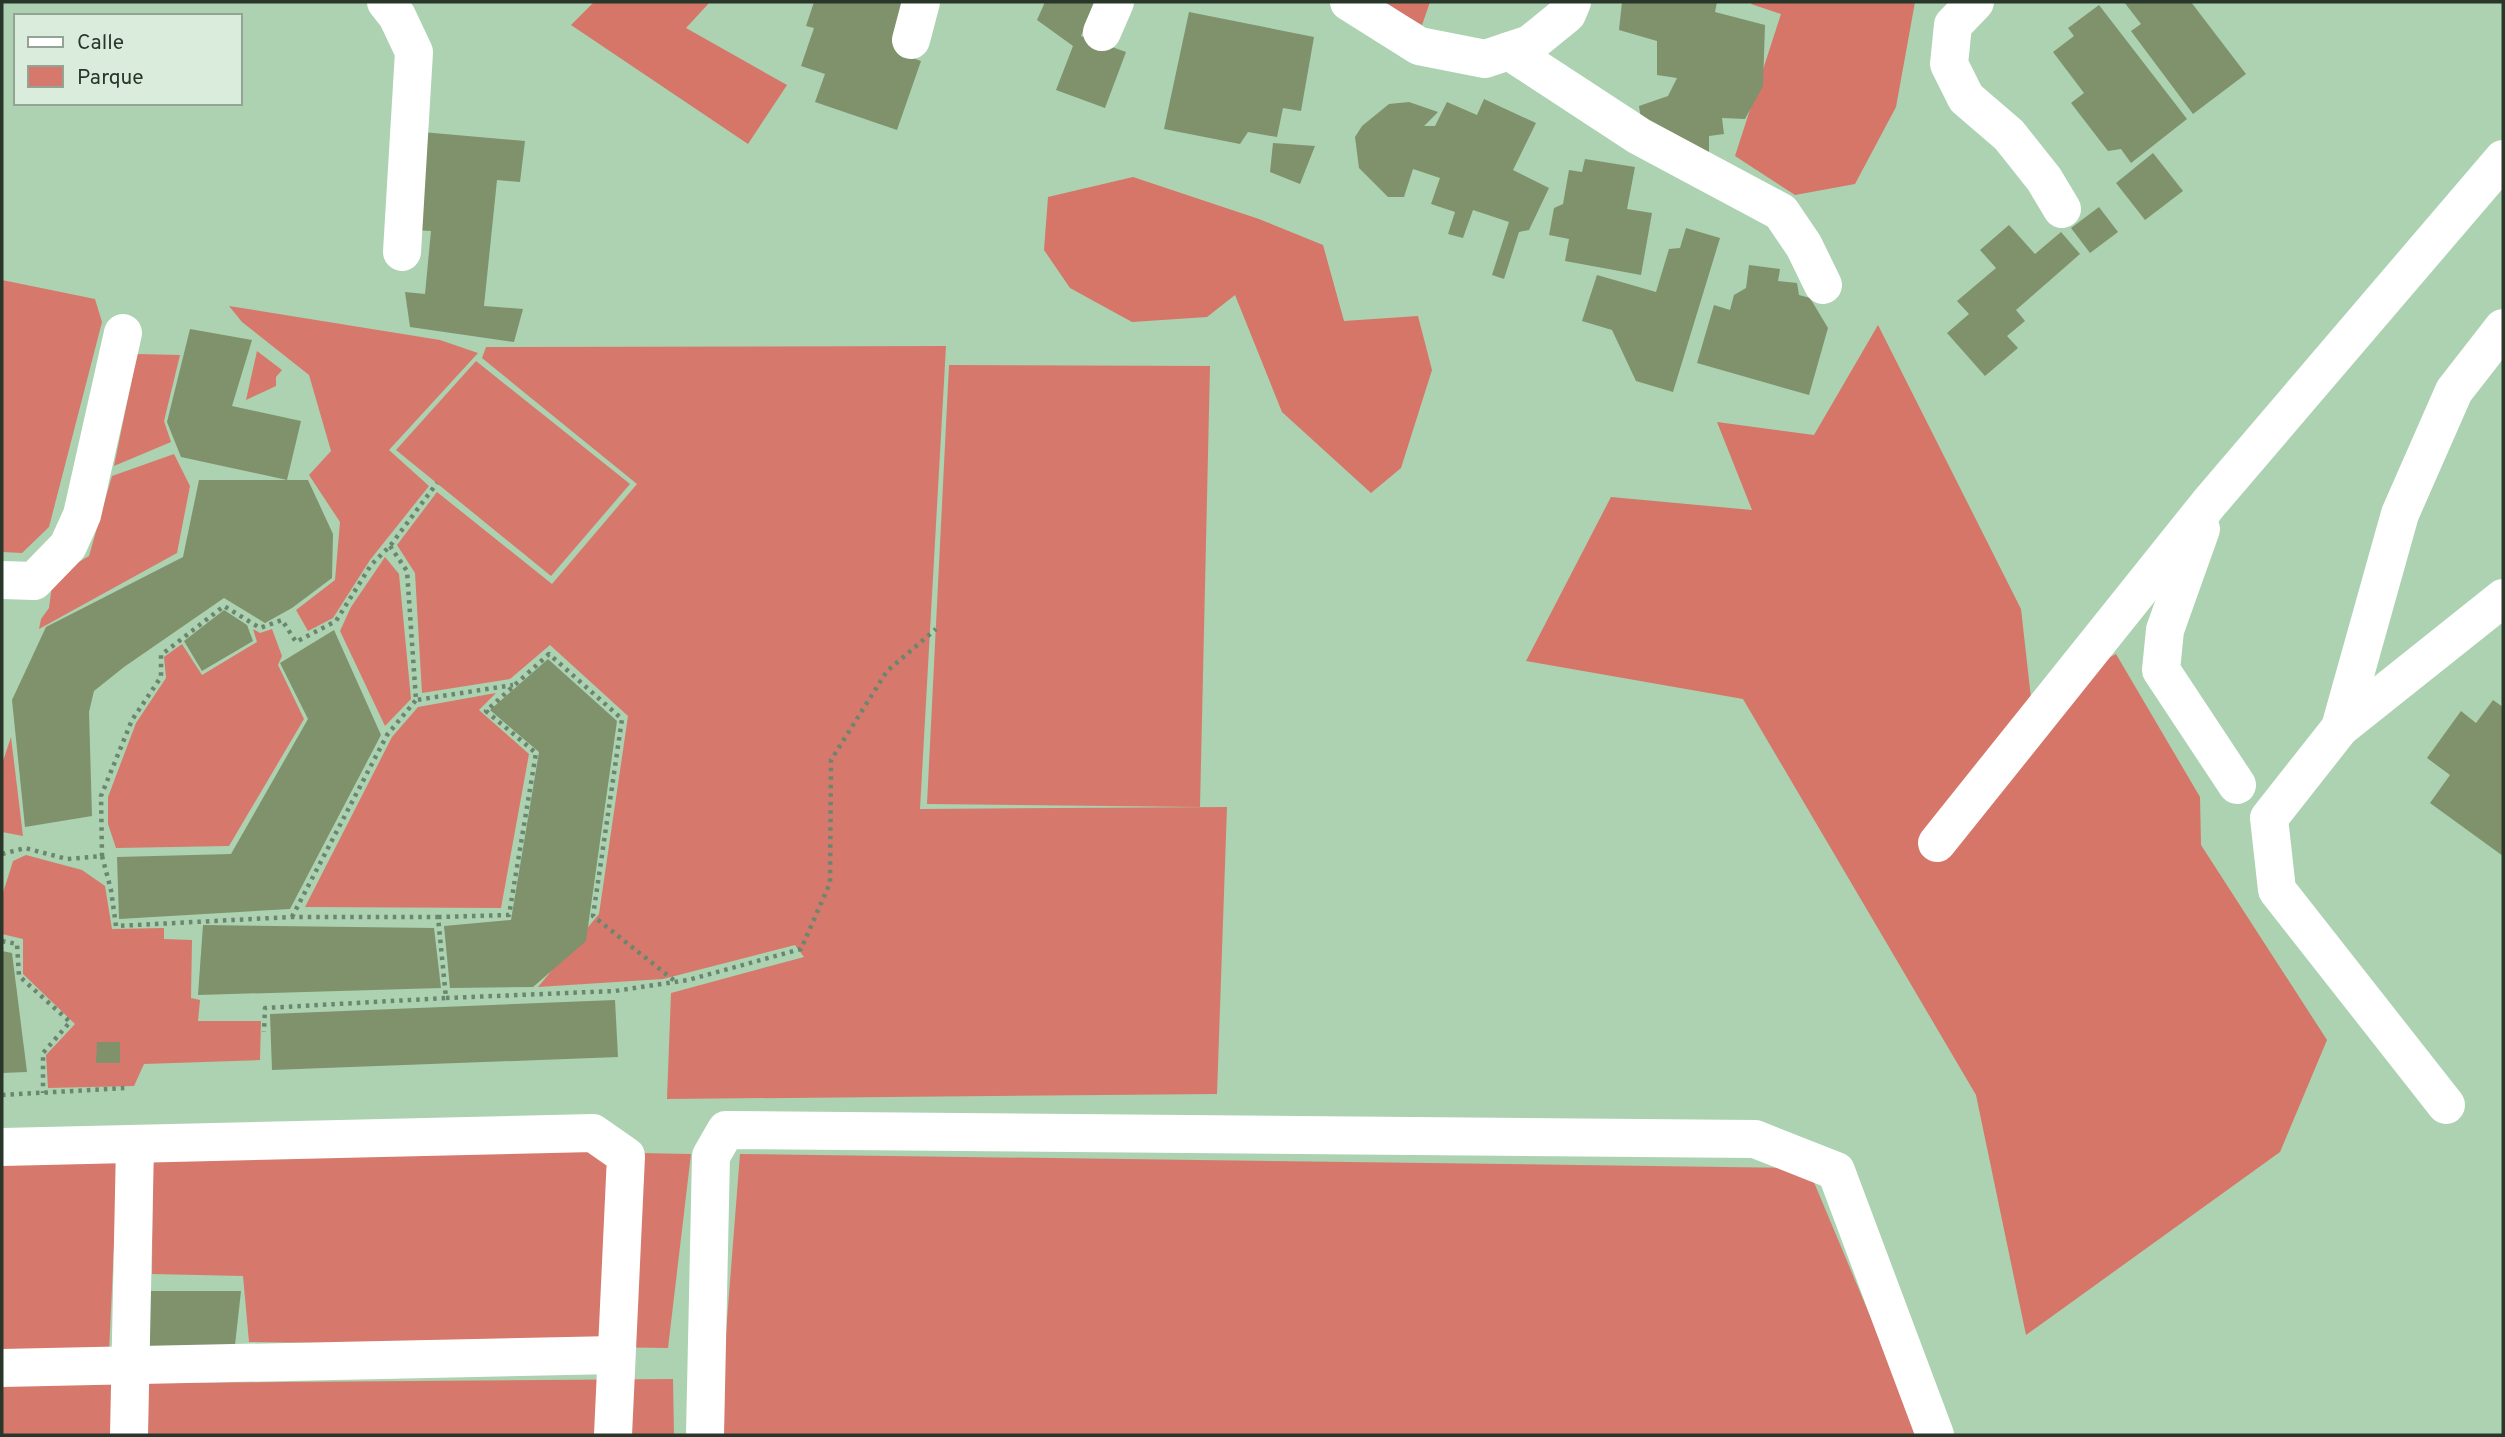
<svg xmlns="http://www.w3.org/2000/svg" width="2505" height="1437" font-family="Overpass,sans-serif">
<rect width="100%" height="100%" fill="#acd2b1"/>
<g fill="#d6796c">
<polygon points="2,280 95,299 102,322 49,527 22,553 2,552"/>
<polygon points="229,306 440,340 478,353 389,450 429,486 370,560 333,618 308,631 296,610 335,580 340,522 309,475 331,451 309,375 242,322"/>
<polygon points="946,346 920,809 1227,807 1217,1094 667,1099 671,993 804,957 795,945 663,979 538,987 599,914 628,716 550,645 510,679 422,693 415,573 397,545 437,492 552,584 637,484 482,358 486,347"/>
<polygon points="257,351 282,370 276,377 276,386 246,400"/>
<polygon points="137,354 180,355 164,421 171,442 114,466"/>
<polygon points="476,361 630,484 551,576 396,450"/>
<polygon points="949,365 1210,366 1200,807 927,804"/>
<polygon points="174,454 190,486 177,553 39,629 41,619 49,608 53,577 89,556 112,476"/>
<polygon points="385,557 399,574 411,699 385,726 340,631 351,607"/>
<polygon points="253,629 260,633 272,629 282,656 278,665 304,719 229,846 116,848 108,824 108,797 136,723 166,678 164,657 182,644 202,675 257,642"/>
<polygon points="496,693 479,710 529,754 501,908 305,907 392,737 418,707"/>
<polygon points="11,737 23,836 2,832 2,764"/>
<polygon points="26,855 82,870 105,886 112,929 164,928 164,939 192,940 191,998 200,1000 198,1021 261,1021 260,1060 144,1064 134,1086 48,1088 46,1055 75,1024 23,974 23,939 2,934 2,896 13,861"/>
<polygon points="153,1144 691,1154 668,1348 249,1342 243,1276 152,1274"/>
<polygon points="740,1154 1808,1168 1920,1435 718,1435"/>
<polygon points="118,1160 109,1352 2,1352 2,1163"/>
<polygon points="673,1379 674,1435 143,1435 144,1383"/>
<polygon points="116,1384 115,1435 2,1435 2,1385"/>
</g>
<g fill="#d57668">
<polygon points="594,2 710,2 686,28 787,85 748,144 571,25"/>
<polygon points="1382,2 1430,2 1422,25"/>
<polygon points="1752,2 1915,2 1896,107 1855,184 1795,195 1735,156 1781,14 1751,4"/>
<polygon points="1133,177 1259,219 1323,245 1344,321 1418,316 1432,370 1401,468 1371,493 1282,412 1235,295 1207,317 1132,322 1070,288 1044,250 1048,197"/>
<polygon points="1878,325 2021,609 2031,698 2116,654 2200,797 2201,845 2327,1040 2280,1152 2026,1335 1976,1095 1743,699 1526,661 1611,497 1752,510 1717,422 1814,435"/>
</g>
<g fill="#7f926b">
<polygon points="814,2 904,2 912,9 896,52 921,61 897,130 815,102 825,74 801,66 814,28 806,26"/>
<polygon points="1045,2 1094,2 1081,36 1126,52 1105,108 1056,90 1073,46 1037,20"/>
<polygon points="1622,2 1717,2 1715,12 1765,25 1763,86 1745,119 1722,118 1724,134 1709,136 1709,157 1642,126 1639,106 1668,96 1677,78 1657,75 1657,41 1619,30"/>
<polygon points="2124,2 2191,2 2246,74 2193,114 2131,31 2141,24"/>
<polygon points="2099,5 2187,119 2131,163 2121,149 2108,151 2071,103 2084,93 2053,52 2074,36 2068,28"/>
<polygon points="1189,12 1314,37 1301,111 1283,108 1277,137 1248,132 1240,144 1164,129"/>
<polygon points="1484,99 1536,123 1513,170 1549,188 1529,230 1519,232 1504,279 1492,275 1509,222 1473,210 1463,238 1448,234 1455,212 1431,204 1440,178 1413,169 1404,197 1388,197 1359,168 1355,137 1362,126 1389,104 1409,102 1438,112 1424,126 1435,126 1447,102 1477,115"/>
<polygon points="422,132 525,141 520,182 497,180 484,306 523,309 514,342 410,327 405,292 425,294 431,231 413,230"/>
<polygon points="1273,143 1315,146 1300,184 1270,172"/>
<polygon points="2153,153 2183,191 2145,220 2116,183"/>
<polygon points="1585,159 1635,167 1627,209 1652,213 1641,275 1565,261 1569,239 1549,235 1554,208 1563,204 1569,170 1582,172"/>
<polygon points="2099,207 2118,232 2090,253 2071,228"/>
<polygon points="2009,225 2035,254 2061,232 2080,254 2016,310 2025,321 2007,336 2018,348 1985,376 1947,333 1969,314 1957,301 1996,268 1980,250"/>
<polygon points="1686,228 1720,238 1673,392 1636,381 1612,330 1582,321 1597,275 1656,292 1669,249 1680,248"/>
<polygon points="1749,265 1780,269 1778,281 1797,283 1799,295 1810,298 1828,328 1809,395 1697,363 1714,305 1730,310 1734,295 1746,288"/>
<polygon points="190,329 252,340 232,406 301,421 287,480 308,480 333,534 332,578 292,608 265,623 224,598 124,667 94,691 89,712 92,816 25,827 12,700 46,627 183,557 199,480 287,480 181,457 167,422"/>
<polygon points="224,610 247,625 253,641 202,671 184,641"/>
<polygon points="334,630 381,735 290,909 119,919 117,857 231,854 308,719 280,663"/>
<polygon points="548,659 617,721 586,941 533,987 450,988 444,926 511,920 539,752 490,710"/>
<polygon points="2493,700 2503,707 2503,856 2430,803 2450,775 2427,758 2461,711 2476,723"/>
<polygon points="203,925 434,928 441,988 198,995"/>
<polygon points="2,951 12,953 27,1072 2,1073"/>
<polygon points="615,1000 618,1057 272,1070 270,1014"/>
<polygon points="97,1042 120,1042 120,1063 96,1063"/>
<polygon points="150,1291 241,1291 234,1354 149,1356"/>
</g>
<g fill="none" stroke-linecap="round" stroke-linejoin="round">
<g stroke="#6b866f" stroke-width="4.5" stroke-dasharray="3.5 5" stroke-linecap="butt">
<polyline points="390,546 407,571 416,700 513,685"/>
<polyline points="2,854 25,848 67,859 102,856 101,796 132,720 161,677 161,655 224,606 260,628 282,620 296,642 336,621 371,565 390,546 437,483"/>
<polyline points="102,856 111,890 116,926 292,917 438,917 446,998 265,1008 264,1032"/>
<polyline points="292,917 387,735 416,700"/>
<polyline points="438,917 509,915 536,753 486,711 549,654 622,719 593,916 676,982"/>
<polyline points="2,941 17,944 19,976 70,1022 43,1053 43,1093"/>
<polyline points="446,998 615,991 688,980 801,949 830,883 831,760 887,671 936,629"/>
<polyline points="2,1095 125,1088"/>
</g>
<g stroke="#fff" stroke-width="38">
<polyline points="386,2 397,16 414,52 402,252"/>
<polyline points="1349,2 1419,46 1485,59 1530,44 1567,14 1572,2"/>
<polyline points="1975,2 1953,25 1949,64 1966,98 2009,135 2044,179 2062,209"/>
<polyline points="1102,32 1115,2"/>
<polyline points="911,40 921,2"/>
<polyline points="1509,51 1639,136 1781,212 1804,246 1823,285"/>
<polyline points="2201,529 2165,630 2161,670 2237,785"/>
<polyline points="2,580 34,581 68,546 82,515 123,333"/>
<polyline points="2340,728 2400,514 2454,391 2503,328"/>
<polyline points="1937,843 2210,502 2503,159"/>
<polyline points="2446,1105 2277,890 2269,818 2340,728 2503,598"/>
<polyline points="2,1147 593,1133 626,1156 613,1435"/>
<polyline points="2,1368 615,1355"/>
<polyline points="129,1435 135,1145"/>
<polyline points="705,1435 711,1156 726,1130 1755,1139 1836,1171 1935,1435"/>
</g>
</g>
<rect width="2505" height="1437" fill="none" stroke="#28372a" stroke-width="7"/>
<rect x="14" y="14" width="228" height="91" fill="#daeddc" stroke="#93a495" stroke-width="2"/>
<rect x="28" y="37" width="35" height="10" fill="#ffffff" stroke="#93a495" stroke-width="2"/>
<text x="77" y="49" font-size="21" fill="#28372a">Calle</text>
<rect x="28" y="66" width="35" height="21" fill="#d6796c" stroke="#93a495" stroke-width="2"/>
<text x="77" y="84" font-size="21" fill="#28372a">Parque</text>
</svg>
